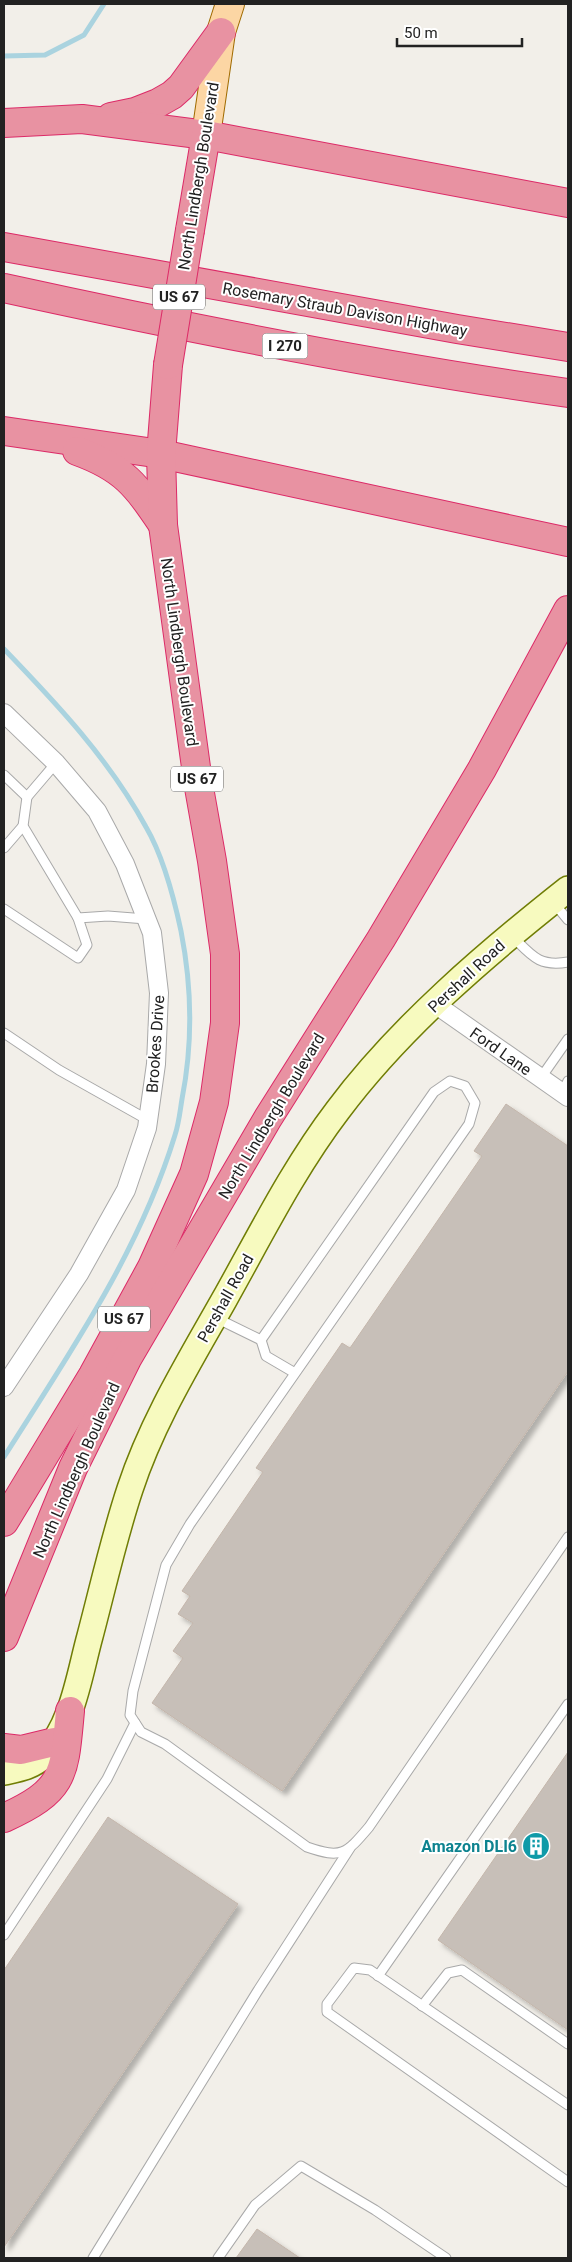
<svg xmlns="http://www.w3.org/2000/svg" width="572" height="2262" font-family="Roboto,sans-serif">
<defs>
<filter id="shadow"><feDropShadow dx="4.5" dy="4.5" stdDeviation="2.5" flood-color="#0004"/></filter>
</defs>
<rect width="100%" height="100%" fill="#f2efe9"/>
<g fill="none" stroke-linecap="round" stroke-linejoin="round">
<g stroke="#aad3df" stroke-width="5">
<polyline points="4,56 45,55 84,35 104,4"/>
<path d="M4 649C57 704 109 759 146 827 163 856 174 898 181 931 192 987 193 1043 182 1099 180 1111 179 1123 175 1135 139 1253 69 1354 4 1457"/>
</g>
</g>
<g fill="#c7bfb8" stroke="#c4b6ab" filter="url(#shadow)">
<polygon points="506,1104 568,1146 568,1371 282,1791 152,1703 183,1658 173,1651 193,1623 178,1614 190,1596 182,1591 263,1472 256,1468 342,1343 350,1348 482,1156 474,1151"/>
<polygon points="568,1752 568,2030 438,1940"/>
<polygon points="108,1817 238,1904 4,2247 4,1970"/>
<polygon points="257,2229 300,2258 236,2258"/>
</g>
<g fill="none" stroke-linecap="round" stroke-linejoin="round">
<g stroke="#a9a9a9" stroke-width="11">
<g id="lane">
<polyline points="4,775 27,797 56,763"/>
<polyline points="27,797 23,826 78,918 108,916 146,919"/>
<polyline points="4,848 23,826"/>
<polyline points="554,903 568,920"/>
<polyline points="4,909 78,958 87,945 78,918"/>
<path d="M513 937C532 956 539 967 568 962"/>
<polyline points="4,1033 59,1070 148,1120"/>
<polyline points="540,1079 568,1039"/>
<polyline points="562,1093 568,1081"/>
<polyline points="216,1318 261,1340"/>
<path d="M295 1373 266 1356 261 1340 434 1092 450 1081 465 1086 475 1103 469 1124 190 1524 166 1565 133 1691 130 1715 141 1732 165 1744 307 1847C342 1859 346 1854 369 1827L568 1537"/>
<polyline points="4,1935 107,1779 135,1723"/>
<polyline points="378,1976 568,1704"/>
<polyline points="422,2006 448,1973 462,1970 568,2044"/>
<polyline points="568,2105 370,1970 354,1968 327,2004 327,2012 568,2182"/>
<polyline points="93,2258 257,1992 350,1848"/>
<polyline points="218,2258 255,2205 301,2166 375,2210 446,2258"/>
</g>
</g>
<g stroke="#a9a9a9" stroke-width="20">
<g id="street">
<polyline points="4,713 56,763 97,811 125,864 152,933 159,993 156,1064 147,1128 126,1190 79,1274 4,1387"/>
<polyline points="435,1004 568,1097"/>
</g>
</g>
<g stroke="#707d05" stroke-width="28">
<path id="secondary" d="M4 1772C18 1769 32 1767 43 1756 73 1725 79 1676 90 1636 103 1587 114 1537 130 1489 152 1422 189 1362 224 1300 260 1236 293 1169 338 1110 400 1027 487 953 568 889"/>
</g>
<g stroke="#a06b00" stroke-width="30">
<polyline id="primary" points="206,135 221,32 230,4"/>
</g>
<g stroke="#dc2a67" stroke-width="30">
<g id="highway">
<polyline points="111,117 135,112 158,103 172,95 181,87 221,32"/>
<polyline points="4,123 82,119 206,135 568,203"/>
<polyline points="190,230 206,135"/>
<polyline points="4,247 457,329 568,347"/>
<path d="M4 288C191 329 379 366 568 393"/>
<polyline points="4,431 161,454 568,542"/>
<path d="M77 451C124 468 136 485 163 525"/>
<polyline points="4,1522 93,1375 152,1267 194,1174 214,1102 225,1023 225,954 212,861 198,782 163,525 161,454 168,365"/>
<polyline points="4,1637 73,1468 127,1359 268,1118 381,939 482,769 568,610"/>
<polyline points="4,1748 21,1750 54,1742"/>
<path d="M4 1818C66 1790 64 1774 70 1711"/>
</g>
</g>
<use href="#lane" stroke="#fff" stroke-width="9"/>
<use href="#street" stroke="#fff" stroke-width="18"/>
<use href="#secondary" stroke="#f7fabf" stroke-width="25"/>
<use href="#primary" stroke="#fcd6a4" stroke-width="28"/>
<use href="#highway" stroke="#e892a2" stroke-width="28"/>
<g stroke="#dc2a67" stroke-width="30" stroke-linecap="butt">
<polyline id="highway-bridge" points="168,365 190,230"/>
</g>
<use href="#highway-bridge" stroke="#e892a2" stroke-width="28"/>
</g>
<defs>
<g id="building-disc" transform="scale(1.4375)"><circle r="9.5" fill="#0f9aa8" stroke="#fff"/><path d="M-4-6H4V6H1V3H-1V6H-4ZM-2.5-4.3h1.7v1.8h-1.7ZM.8-4.3h1.7v1.8H.8ZM-2.5-1h1.7V.8h-1.7ZM.8-1h1.7V.8H.8Z" fill="#fff"/></g>
</defs>
<g fill-rule="evenodd">
<use href="#building-disc" x="536" y="1846"/>
</g>
<g text-anchor="middle" stroke-width="4" stroke-linejoin="round" paint-order="stroke">
<g fill="#fff" stroke="#646464" stroke-width="1">
<rect x="153" y="284.5" width="52" height="25" rx="4"/>
<rect x="262.5" y="333.5" width="45" height="25" rx="4"/>
<rect x="171" y="766.5" width="52" height="25" rx="4"/>
<rect x="98" y="1306.5" width="52" height="25" rx="4"/>
</g>
<g font-size="15" font-weight="bold" fill="#222">
<text x="179" y="302">US 67</text>
<text x="285" y="351">I 270</text>
<text x="197" y="784">US 67</text>
<text x="124" y="1324">US 67</text>
</g>
<g font-size="16" fill="#222" stroke="#fff">
<text transform="translate(198 176) rotate(-81)" y="6">North Lindbergh Boulevard</text>
<text transform="translate(345 309) rotate(10)" y="6">Rosemary Straub Davison Highway</text>
<text transform="translate(180 652) rotate(82)" y="6">North Lindbergh Boulevard</text>
<text transform="translate(466 976) rotate(-43)" y="6">Pershall Road</text>
<text transform="translate(155 1044) rotate(-86)" y="6">Brookes Drive</text>
<text transform="translate(501 1051) rotate(35)" y="6">Ford Lane</text>
<text transform="translate(271 1116) rotate(-59)" y="6">North Lindbergh Boulevard</text>
<text transform="translate(225 1298) rotate(-61)" y="6">Pershall Road</text>
<text transform="translate(76 1470) rotate(-66)" y="6">North Lindbergh Boulevard</text>
</g>
<g font-size="16" font-weight="bold" fill="#0d838f" stroke="#fff" text-anchor="end">
<text x="517" y="1852">Amazon DLI6</text>
</g>
</g>
<rect width="572" height="2262" fill="none" stroke="#222222" stroke-width="10"/>
<path d="M397 38v8h125v-8" fill="none" stroke="#222222" stroke-width="2.5"/>
<text x="404" y="38" font-size="15" fill="#222222" stroke="#ffffff" stroke-width="4" paint-order="stroke">50 m</text>
</svg>
